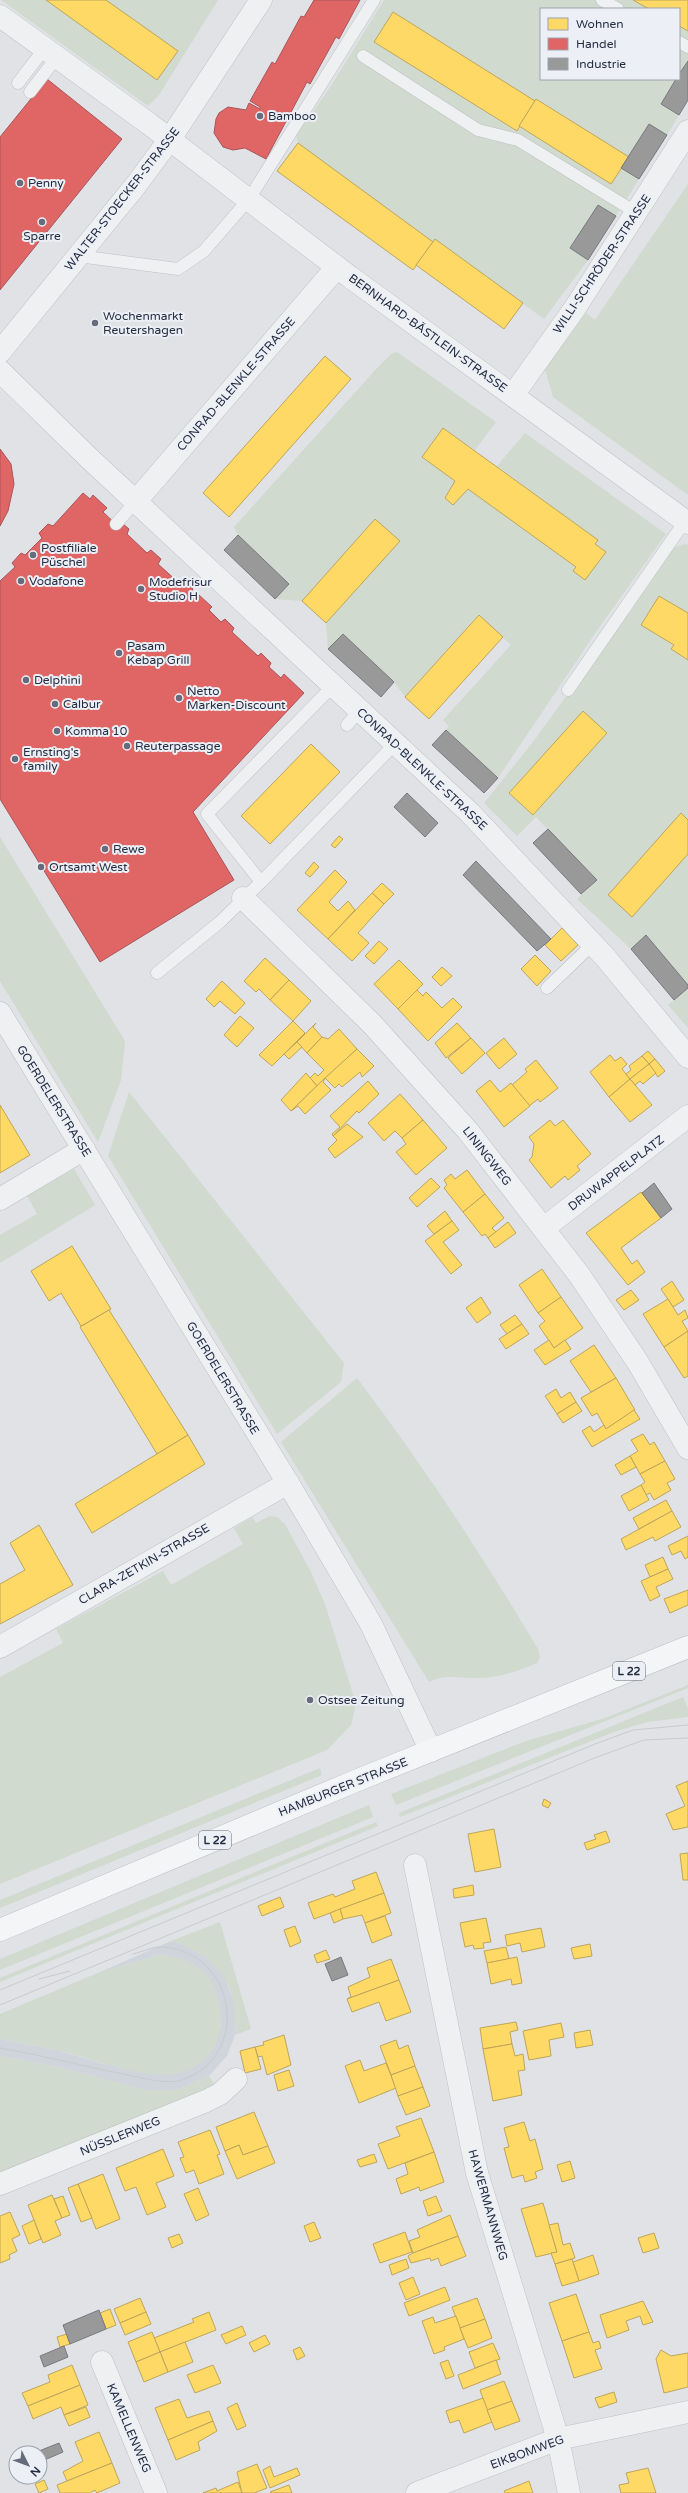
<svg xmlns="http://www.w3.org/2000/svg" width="688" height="2493" font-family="'Varela Round',sans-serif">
<rect width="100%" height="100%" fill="#e0e2e6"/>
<polygon fill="#d0d5dd" points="171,1941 191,1947 209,1958 224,1976 235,2006 235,2035 227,2056 209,2076 176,2090 147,2090 58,2067 0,2056 0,2039 57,2050 100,2063 149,2073 221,2027 220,2013 214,1988 162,1954 100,1972"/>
<g fill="#d0dacf" fill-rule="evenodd">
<polygon points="1,0 218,0 159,95 148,106"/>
<polygon points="384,0 633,0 649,9 541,9 541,79 676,79 661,104 679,115 667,135 629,157 537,99 535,101 375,42 516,131 519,126 611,184 621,168 639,179 616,216 598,205 570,248 588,260 544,319 435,239 433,242 298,143 296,135 329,89"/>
<polygon points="679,26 688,31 688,61 679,74"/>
<polygon points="688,184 688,495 553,397 545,369 586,313 595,320"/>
<polygon points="397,352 496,422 475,450 443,428 422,457 455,481 445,498 453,505 468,489 576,567 573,571 585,580 606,552 595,544 598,540 497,466 525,433 666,534 596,632 498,778 446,730 449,726 443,720 511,645 478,615 405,697 394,682 343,635 328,649 326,623 375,519 302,601 275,599 289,584 238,535 234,527 378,367 391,354"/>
<path d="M686 544 688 545V985L646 936 631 949 577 899 596 880 536 817 517 836 484 803 533 742 674 547ZM607 733 533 815 509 793Z"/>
<polygon points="0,837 125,1041 121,1080 98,1142 0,981"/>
<polygon points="688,988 688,1028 668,1005"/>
<polygon points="129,1092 344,1363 341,1382 277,1434 108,1156"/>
<polygon points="74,1169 95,1205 0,1263 0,1235 37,1214 27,1196"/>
<path d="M357 1378C423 1465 482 1555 538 1649L540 1657 537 1663C519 1671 500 1677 480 1678 462 1679 445 1673 429 1682L281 1442Z"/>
<polygon points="270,1516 277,1517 285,1524 311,1572 325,1604 356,1704 351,1725 327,1750 0,1884 0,1677 63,1643 56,1629 163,1571 171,1585 243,1544 234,1528 253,1517 256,1523"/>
<polygon points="688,1685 688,1688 396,1805 391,1794 526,1741 605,1718"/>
<polygon points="683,1697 688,1708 688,1717 647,1722 614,1732 400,1817 399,1813"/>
<polygon points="320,1768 322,1775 0,1908 0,1900"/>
<polygon points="369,1805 373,1817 0,1970 0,1959"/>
<polygon points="376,1822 378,1826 0,1982 0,1978"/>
<path d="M220 1922 251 2029 235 2035C238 1985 219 1956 171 1941Z"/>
<path d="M162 1954C178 1958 196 1962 208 1976 222 1994 225 2029 214 2048 208 2060 190 2071 178 2073 144 2081 90 2058 57 2050 38 2046 19 2043 0 2039V2014L100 1972Z"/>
<polygon points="0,2056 58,2067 147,2090 176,2090 209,2076 220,2094 0,2184"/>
</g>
<g fill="#ffd966" stroke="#bea55b">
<polygon points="46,0 106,0 178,51 157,80"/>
<polygon points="633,0 688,0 688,31 679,26 679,9 649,9"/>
<polygon points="393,12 535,101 517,131 374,42"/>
<polygon points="536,99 629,157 611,184 519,126"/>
<polygon points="298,143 433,242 413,270 277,171"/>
<polygon points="435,239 523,303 504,329 416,265"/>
<polygon points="325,356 351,379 229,517 203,493"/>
<polygon points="443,428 598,540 595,544 606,552 585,580 573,571 576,567 468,489 453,505 445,498 455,481 422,457"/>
<polygon points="375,519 400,541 326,623 302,601"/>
<polygon points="659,596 688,613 688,660 671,649 674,645 641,625"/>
<polygon points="479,615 503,637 429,719 405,697"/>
<polygon points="583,711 607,733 533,815 509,793"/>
<polygon points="311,744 340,772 270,844 241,816"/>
<polygon points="681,813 688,820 688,854 632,917 608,895"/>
<polygon points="339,836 343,839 335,848 331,845"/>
<polygon points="314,862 319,867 310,877 305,873"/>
<polygon points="335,870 347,882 329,902 338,911 348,901 355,910 328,939 297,910"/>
<polygon points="382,883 394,894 384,904 372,893"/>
<polygon points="372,893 384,904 358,933 369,943 352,961 328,939"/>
<polygon points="562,928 578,945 561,961 545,945"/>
<polygon points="379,941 388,949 374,964 365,956"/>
<polygon points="535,955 551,971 537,986 521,969"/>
<polygon points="265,958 289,980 270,1000 259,989 256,992 244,981"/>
<polygon points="399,960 423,984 398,1009 374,984"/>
<polygon points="442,967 452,976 441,986 432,977"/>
<polygon points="289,980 311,1001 293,1021 270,1000"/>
<polygon points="222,981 245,1003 235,1014 220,1001 214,1007 206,999"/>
<polygon points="417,990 423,996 426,992 442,1008 453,998 462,1007 428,1041 398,1009"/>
<polygon points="240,1016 254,1028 237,1047 224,1035"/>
<polygon points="293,1021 305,1033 272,1066 259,1055"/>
<polygon points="316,1023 313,1027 322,1037 307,1053 297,1042"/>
<polygon points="457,1023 471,1038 446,1058 435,1043"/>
<polygon points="339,1029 357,1049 317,1086 310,1078 315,1073 318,1076 324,1070 307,1053 322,1037 328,1039"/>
<polygon points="471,1038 485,1053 462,1074 448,1058"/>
<polygon points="504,1038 517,1054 499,1069 486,1053"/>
<polygon points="297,1042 302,1047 289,1059 284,1054"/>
<polygon points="357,1049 374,1066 362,1077 360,1072 342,1087 339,1084 335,1088 325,1078"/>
<polygon points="648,1051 655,1059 649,1064 642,1056"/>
<polygon points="610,1055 615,1061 621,1057 627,1064 622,1069 630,1079 609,1097 590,1072"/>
<polygon points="642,1056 649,1064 630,1079 626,1074 631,1070 629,1066"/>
<polygon points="655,1059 665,1071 658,1077 649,1064"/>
<polygon points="536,1060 558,1088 540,1102 538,1099 529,1106 512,1085 527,1072 525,1069"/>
<polygon points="649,1064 656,1073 643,1084 640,1081 635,1085 630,1079"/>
<polygon points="306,1073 317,1086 291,1111 281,1100"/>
<polygon points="325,1078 323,1082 331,1090 305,1114 298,1106 291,1111"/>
<polygon points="630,1079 652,1105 630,1122 609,1097"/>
<polygon points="490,1080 500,1092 511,1083 530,1106 504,1127 476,1091"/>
<polygon points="368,1081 379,1094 359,1113 357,1111 333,1136 332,1134 340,1127 330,1116"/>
<polygon points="400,1094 423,1120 402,1138 395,1131 384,1141 368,1123"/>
<polygon points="0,1105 30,1155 0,1173"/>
<polygon points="423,1120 447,1148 416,1175 396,1152 406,1144 402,1138"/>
<polygon points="550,1120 555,1126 563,1120 591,1154 577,1166 580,1170 568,1180 565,1176 551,1188 529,1160 532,1157 534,1144 529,1137"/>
<polygon points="347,1124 363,1137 335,1158 328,1149 337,1140 333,1136"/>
<polygon points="467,1170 485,1194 463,1212 444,1188 447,1185 444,1180 451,1174 455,1179"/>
<polygon points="431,1178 440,1187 417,1207 409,1198"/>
<polygon points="641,1192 661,1218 621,1248 632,1264 637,1260 645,1272 628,1285 586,1233"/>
<polygon points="485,1194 504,1218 492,1228 496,1232 488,1238 485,1234 482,1236 463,1212"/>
<polygon points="445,1211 452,1221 434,1234 427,1226"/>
<polygon points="452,1221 459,1230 443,1242 462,1265 451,1274 425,1241"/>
<polygon points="508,1222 516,1233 495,1248 488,1238"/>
<polygon points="72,1246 111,1309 81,1326 61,1293 49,1301 31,1271"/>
<polygon points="542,1269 561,1297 538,1313 519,1285"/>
<polygon points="672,1281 684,1300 673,1307 661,1289"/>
<polygon points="631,1290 639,1300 624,1310 616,1300"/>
<polygon points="481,1297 491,1313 477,1323 466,1308"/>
<polygon points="561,1297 583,1328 554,1348 539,1326 545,1321 538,1313"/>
<polygon points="668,1299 678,1315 685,1310 688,1318 682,1321 688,1331 664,1347 643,1314"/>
<polygon points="109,1310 188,1435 157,1454 80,1327"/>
<polygon points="515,1315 522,1324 507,1334 500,1325"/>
<polygon points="522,1324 529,1334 506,1349 499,1339"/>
<polygon points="688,1331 688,1376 684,1378 664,1347"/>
<polygon points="549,1340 554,1348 565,1340 571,1349 545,1365 534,1350"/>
<polygon points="594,1345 616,1378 591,1392 570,1361"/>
<polygon points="616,1378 635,1410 606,1429 597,1413 592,1416 581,1398"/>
<polygon points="556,1389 561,1398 570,1392 576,1402 557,1414 545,1396"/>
<polygon points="576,1402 582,1411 563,1423 557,1414"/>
<polygon points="634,1410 640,1419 592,1447 582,1431 590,1426 594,1432 604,1425 606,1429"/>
<polygon points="643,1434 650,1445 654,1442 665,1461 640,1474 630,1456 638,1451 631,1440"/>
<polygon points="188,1435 205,1464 92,1533 75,1504"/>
<polygon points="630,1456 636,1467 621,1475 615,1465"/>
<polygon points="665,1461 675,1479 667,1483 671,1490 654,1500 650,1493 646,1495 641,1485 645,1482 640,1474"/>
<polygon points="641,1485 649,1500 629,1511 621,1496"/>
<polygon points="666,1500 672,1511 639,1529 633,1518"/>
<polygon points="672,1511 681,1527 655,1541 653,1537 626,1550 621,1539"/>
<polygon points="39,1525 73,1585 0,1624 0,1584 25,1570 10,1543"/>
<polygon points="688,1536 688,1557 685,1559 681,1551 672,1555 668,1546"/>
<polygon points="663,1557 668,1569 650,1577 645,1565"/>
<polygon points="668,1569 673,1579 656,1587 660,1596 650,1601 641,1581"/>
<polygon points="688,1590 688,1605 670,1613 664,1599"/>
<polygon points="688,1781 688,1827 673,1830 666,1814 685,1806 676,1786"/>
<polygon points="544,1799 551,1803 548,1808 542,1805"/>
<polygon points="494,1829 501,1867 475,1872 468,1834"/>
<polygon points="606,1831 610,1842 587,1850 584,1843 596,1839 594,1835"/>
<polygon points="688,1853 688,1880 683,1880 680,1854"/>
<polygon points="376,1872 384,1893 314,1919 308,1903 333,1894 335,1897 355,1889 352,1881"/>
<polygon points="473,1885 474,1895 454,1898 453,1889"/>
<polygon points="384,1893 391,1913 365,1923 362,1915 343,1919 340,1909"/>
<polygon points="280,1897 284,1907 262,1916 258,1906"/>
<polygon points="340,1909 343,1919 334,1923 330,1913"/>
<polygon points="385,1916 392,1935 372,1943 365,1923"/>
<polygon points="486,1918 491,1942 483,1943 484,1948 474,1949 473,1945 465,1947 460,1923"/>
<polygon points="295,1926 301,1942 290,1947 284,1930"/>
<polygon points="541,1928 545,1947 522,1952 520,1943 507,1946 505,1935"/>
<polygon points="590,1944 592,1956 574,1959 571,1948"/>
<polygon points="506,1947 509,1959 487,1963 484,1951"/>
<polygon points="326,1950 330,1959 317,1963 314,1955"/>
<polygon points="517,1957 522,1983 512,1985 511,1979 491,1984 487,1963"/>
<polygon points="391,1959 399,1980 347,1999 351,1997 348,1987 370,1977 367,1968"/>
<polygon points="399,1980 411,2012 386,2021 379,2002 352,2012 347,1999"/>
<polygon points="516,2022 518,2030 510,2032 512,2044 483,2049 480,2028"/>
<polygon points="561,2023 564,2037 549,2040 551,2056 529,2060 523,2031"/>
<polygon points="590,2030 593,2045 576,2048 574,2033"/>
<polygon points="284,2035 291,2065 267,2075 262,2056 258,2057 255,2047 264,2045 263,2042"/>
<polygon points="396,2040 399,2049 408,2045 415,2066 391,2075 380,2046"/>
<polygon points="512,2044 515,2056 523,2054 525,2070 518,2071 522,2095 493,2101 483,2049"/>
<polygon points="255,2047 261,2069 245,2073 240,2051"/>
<polygon points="360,2060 364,2071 386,2063 396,2088 359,2103 345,2066"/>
<polygon points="415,2066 423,2087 398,2096 391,2075"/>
<polygon points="289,2070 294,2086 278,2091 274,2075"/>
<polygon points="423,2087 430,2106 406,2115 398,2096"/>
<polygon points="254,2112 268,2146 243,2155 239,2145 225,2151 216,2127"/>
<polygon points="421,2118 434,2152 388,2169 378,2144 400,2136 396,2127"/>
<polygon points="524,2122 530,2141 535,2139 543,2169 535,2172 537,2178 525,2182 523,2175 512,2178 504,2148 509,2147 504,2128"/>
<polygon points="210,2130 220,2154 217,2155 224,2174 199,2184 194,2170 186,2173 180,2158 184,2157 178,2142"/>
<polygon points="239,2145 243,2155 268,2146 275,2163 237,2179 225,2151"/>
<polygon points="163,2149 174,2176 156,2183 166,2207 147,2215 136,2187 125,2191 116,2168"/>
<polygon points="434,2152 444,2182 420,2191 419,2187 401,2194 396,2179 408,2174 405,2163"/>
<polygon points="374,2154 377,2162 360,2167 357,2160"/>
<polygon points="570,2161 575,2178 562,2182 557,2165"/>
<polygon points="103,2174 120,2219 96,2229 78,2184"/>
<polygon points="78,2184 92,2218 81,2222 68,2188"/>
<polygon points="198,2188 209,2215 196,2221 184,2194"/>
<polygon points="52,2195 62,2218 55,2221 61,2235 43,2243 28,2205"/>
<polygon points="63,2196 70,2215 62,2218 54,2199"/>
<polygon points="436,2196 442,2211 428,2216 423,2201"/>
<polygon points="543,2203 557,2252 536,2257 521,2209"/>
<polygon points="10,2212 20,2235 12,2239 17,2251 9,2255 10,2259 0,2263 0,2216"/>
<polygon points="450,2215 458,2236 413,2253 409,2241 420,2237 417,2230"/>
<polygon points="34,2220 41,2239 29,2244 22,2226"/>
<polygon points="314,2222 321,2238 310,2242 304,2226"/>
<polygon points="558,2223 563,2245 570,2243 575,2258 555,2264 551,2253 557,2252 549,2225"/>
<polygon points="405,2232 412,2252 380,2263 373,2244"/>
<polygon points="654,2233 659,2248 643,2253 638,2238"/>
<polygon points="179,2234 183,2243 172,2248 168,2238"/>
<polygon points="458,2236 466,2256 441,2266 438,2258 431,2261 430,2258 411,2263 408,2256 413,2253"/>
<polygon points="593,2255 599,2274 579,2281 573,2262"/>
<polygon points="406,2259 409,2268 392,2275 389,2265"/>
<polygon points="572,2259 579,2281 562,2286 555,2264"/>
<polygon points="413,2277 420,2294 406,2300 399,2283"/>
<polygon points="445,2287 450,2300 409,2316 404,2303"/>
<polygon points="576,2294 589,2332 562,2341 549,2303"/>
<polygon points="140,2298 146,2312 120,2323 114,2309"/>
<polygon points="477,2298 485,2319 460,2328 452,2307"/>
<polygon points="643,2301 653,2322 643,2325 640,2316 626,2321 629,2330 607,2338 600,2315"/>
<polygon points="110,2309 116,2325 106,2329 100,2313"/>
<polygon points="146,2312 151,2324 125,2335 120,2323"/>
<polygon points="209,2312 216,2330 160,2352 154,2338 194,2322 192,2319"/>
<polygon points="456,2316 464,2339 444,2347 445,2350 434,2354 422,2321 433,2317 435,2323"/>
<polygon points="485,2319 492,2338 468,2348 460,2328"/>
<polygon points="242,2326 246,2335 226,2344 221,2335"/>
<polygon points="152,2332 160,2352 136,2362 128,2342"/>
<polygon points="589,2332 593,2343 599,2341 601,2348 595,2350 602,2369 574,2378 562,2341"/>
<polygon points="67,2334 70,2344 60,2347 57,2337"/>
<polygon points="265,2335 270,2344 254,2352 249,2343"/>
<polygon points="185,2342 193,2362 168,2372 160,2352"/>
<polygon points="493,2343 500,2359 475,2368 469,2352"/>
<polygon points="300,2347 305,2356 297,2360 293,2350"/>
<polygon points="661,2350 671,2356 688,2353 688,2387 664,2393 656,2359"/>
<polygon points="160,2352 168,2372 144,2382 136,2362"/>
<polygon points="448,2360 454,2376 446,2379 440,2363"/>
<polygon points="496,2360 501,2374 463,2389 458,2375"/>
<polygon points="72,2365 80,2385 28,2406 22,2393 50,2382 48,2375"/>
<polygon points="213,2365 221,2383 195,2393 187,2375"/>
<polygon points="504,2381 512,2401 487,2410 480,2390"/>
<polygon points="80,2385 88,2405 64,2415 61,2407 33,2419 28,2406"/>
<polygon points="614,2392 617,2402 599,2408 595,2398"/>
<polygon points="483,2398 492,2422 464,2433 459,2420 450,2423 446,2411"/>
<polygon points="179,2399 187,2418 209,2411 213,2421 168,2440 155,2408"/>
<polygon points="512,2401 520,2421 495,2430 487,2410"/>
<polygon points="237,2403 246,2426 237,2430 227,2408"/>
<polygon points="86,2407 90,2417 69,2426 64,2415"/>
<polygon points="213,2421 217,2431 198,2442 200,2450 176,2460 168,2440"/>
<polygon points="99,2432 112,2463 67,2481 63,2472 83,2461 75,2442"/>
<polygon points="112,2463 120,2483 97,2493 95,2490 90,2493 60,2493 57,2485"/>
<polygon points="257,2464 267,2488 254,2493 242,2493 237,2472"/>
<polygon points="270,2466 274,2477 297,2468 300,2475 270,2488 263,2470"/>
<polygon points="648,2468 656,2493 621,2493 619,2485 629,2483 626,2473"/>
<polygon points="44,2480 48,2489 39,2493 35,2484"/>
<polygon points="529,2481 533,2493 505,2493 504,2491"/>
<polygon points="238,2482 242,2493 203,2493 216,2488 217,2491"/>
<polygon points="289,2485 292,2493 271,2493 270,2492"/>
</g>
<g fill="#e06666" stroke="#a8555b">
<polygon points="314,0 360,0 339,39 336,37 310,84 307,82 266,159 245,148 233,150 223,147 214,133 216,119 219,113 228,107 246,110 249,103 260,109 260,107 250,101 272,62 275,64 301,16 304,17"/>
<polygon points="47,79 122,139 0,290 0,137"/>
<polygon points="0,449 11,464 14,484 8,511 0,526"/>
<polygon points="83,493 90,499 93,495 107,508 103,512 120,528 123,524 129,529 127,534 147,553 151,550 161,559 158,564 179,583 183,580 193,589 190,594 195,598 199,595 212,607 209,610 221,622 225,619 234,628 232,632 258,656 261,653 271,663 269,667 281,678 284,674 304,693 193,812 234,880 100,962 0,799 0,581 15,567 12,563 21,553 25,555 42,538 39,533 48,524 53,526"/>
</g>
<g fill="#999" stroke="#76797f">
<polygon points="688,61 688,100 679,115 661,104 676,79 679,79 679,74"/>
<polygon points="649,124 667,135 639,179 621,168"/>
<polygon points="598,205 616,216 588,260 570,248"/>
<polygon points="238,535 289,584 275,599 224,550"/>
<polygon points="343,634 394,682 381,697 328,649"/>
<polygon points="446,730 498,778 484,793 432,745"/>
<polygon points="407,793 438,823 425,837 394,807"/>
<polygon points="548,829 597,880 581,894 533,843"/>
<polygon points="476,861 551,939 537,951 463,875"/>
<polygon points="646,935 688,985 688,988 674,1000 631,949"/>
<polygon points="654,1183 672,1209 661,1218 642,1193"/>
<polygon points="341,1957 348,1975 332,1981 325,1964"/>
<polygon points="99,2310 106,2329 70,2344 63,2325"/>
<polygon points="64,2346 68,2357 44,2367 40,2356"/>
<polygon points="59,2443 63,2452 40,2462 40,2453 34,2453"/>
</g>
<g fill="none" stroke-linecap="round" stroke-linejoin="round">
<g stroke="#bec0c4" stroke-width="13">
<g id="service">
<polyline points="602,0 618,9"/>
<polyline points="679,42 688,47"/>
<polyline points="363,56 478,130 518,140 637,213"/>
<polyline points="18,83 45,48"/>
<polyline points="30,92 57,57"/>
<polyline points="78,256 178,269 204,251 249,199 374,0"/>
<polyline points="116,524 136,501"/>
<polyline points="333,686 207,814 261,882 395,744"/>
<polyline points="568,690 685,521"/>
<polyline points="347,725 359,711"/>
<polyline points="157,973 220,922 261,882"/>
<polyline points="547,988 593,944"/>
</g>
</g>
<g stroke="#bec0c4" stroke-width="23">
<g id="minor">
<polyline points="0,16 148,123 350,277 688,523"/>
<polyline points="0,352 136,185 170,139 261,0"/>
<polyline points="0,371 90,459 470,813 605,957 688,1057"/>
<polyline points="513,395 575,308 688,131"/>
<polyline points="136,501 337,267"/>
<polyline points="243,898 372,1024 468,1131 580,1276 637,1361 688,1448"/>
<polyline points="0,1199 84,1149"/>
<polyline points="544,1228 688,1116"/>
<polyline points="0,1647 288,1483"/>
<polyline points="415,1865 477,2173 558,2439 569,2493"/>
<polyline points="0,2184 206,2101 220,2094 236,2079"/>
<polyline points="102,2362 156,2493"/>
<polyline points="417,2493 558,2439 688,2412"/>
</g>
</g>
<g stroke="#bec0c4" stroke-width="23">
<polyline id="tertiary" points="0,1013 288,1483 371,1624 431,1751"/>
</g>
<g stroke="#bbbfc4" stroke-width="23">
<polyline id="primary" points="0,1930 353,1782 688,1647"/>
</g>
<use href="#service" stroke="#eff0f2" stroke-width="12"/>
<use href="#minor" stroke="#eff0f2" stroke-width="22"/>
<use href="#tertiary" stroke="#eff0f2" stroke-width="22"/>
<use href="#primary" stroke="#f4f5f6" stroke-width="22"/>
<g stroke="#c8cace" stroke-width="1">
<polyline points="39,1979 70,1971"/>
<polyline points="0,1990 595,1744 633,1730 688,1725"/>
<polyline points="0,2005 597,1757 644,1740 688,1738"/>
<path d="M0 2048C43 2055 85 2067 128 2075 143 2078 166 2085 182 2080 251 2057 238 1953 163 1947 154 1946 142 1952 133 1954"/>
</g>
</g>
<g fill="#666c7b" stroke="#ecf0f6" stroke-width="1.5">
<circle cx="260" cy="116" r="4"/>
<circle cx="20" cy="183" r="4"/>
<circle cx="42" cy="222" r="4"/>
<circle cx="95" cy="323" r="4"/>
<circle cx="33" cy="555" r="4"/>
<circle cx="21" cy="581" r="4"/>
<circle cx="141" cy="589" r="4"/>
<circle cx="119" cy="653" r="4"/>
<circle cx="26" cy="680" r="4"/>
<circle cx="179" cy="698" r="4"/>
<circle cx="55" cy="704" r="4"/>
<circle cx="57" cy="731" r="4"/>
<circle cx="127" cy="746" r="4"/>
<circle cx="15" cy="759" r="4"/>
<circle cx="105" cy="849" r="4"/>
<circle cx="41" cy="867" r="4"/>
<circle cx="310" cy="1700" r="4"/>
</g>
<g text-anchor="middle" stroke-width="4" stroke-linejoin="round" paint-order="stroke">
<g fill="#ecf0f6" stroke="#616877" stroke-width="1">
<rect x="613" y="1662" width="32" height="18" rx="3"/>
<rect x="199" y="1831" width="32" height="18" rx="3"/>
</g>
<g font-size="11" font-weight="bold" fill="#252d41">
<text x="629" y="1675">L 22</text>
<text x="215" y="1844">L 22</text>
</g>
<g font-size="12" fill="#252d41" stroke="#ecf0f6" text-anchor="start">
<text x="268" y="120">Bamboo</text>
<text x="28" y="187">Penny</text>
<text x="42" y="240" text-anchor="middle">Sparre</text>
<text x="103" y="320">Wochenmarkt<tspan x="103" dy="14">Reutershagen</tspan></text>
<text x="41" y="552">Postfiliale<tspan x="41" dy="14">Püschel</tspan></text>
<text x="29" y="585">Vodafone</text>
<text x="149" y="586">Modefrisur<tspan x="149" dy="14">Studio H</tspan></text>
<text x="127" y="650">Pasam<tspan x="127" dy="14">Kebap Grill</tspan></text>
<text x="34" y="684">Delphini</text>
<text x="187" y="695">Netto<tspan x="187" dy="14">Marken-Discount</tspan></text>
<text x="63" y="708">Calbur</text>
<text x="65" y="735">Komma 10</text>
<text x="135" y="750">Reuterpassage</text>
<text x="23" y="756">Ernsting's<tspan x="23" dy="14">family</tspan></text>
<text x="113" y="853">Rewe</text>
<text x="49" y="871">Ortsamt West</text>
<text x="318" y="1704">Ostsee Zeitung</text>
</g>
<g font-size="12" fill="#252d41" stroke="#ecf0f6">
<text transform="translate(122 199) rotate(-52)" y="4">WALTER-STOECKER-STRASSE</text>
<text transform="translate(602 264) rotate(-56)" y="4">WILLI-SCHRÖDER-STRASSE</text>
<text transform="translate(428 333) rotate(36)" y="4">BERNHARD-BÄSTLEIN-STRASSE</text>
<text transform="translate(236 384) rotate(-49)" y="4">CONRAD-BLENKLE-STRASSE</text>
<text transform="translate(422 769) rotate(43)" y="4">CONRAD-BLENKLE-STRASSE</text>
<text transform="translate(54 1101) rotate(58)" y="4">GOERDELERSTRASSE</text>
<text transform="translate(487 1156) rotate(52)" y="4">LININGWEG</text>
<text transform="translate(616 1173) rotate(-37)" y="4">DRUWAPPELPLATZ</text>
<text transform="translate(223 1378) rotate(59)" y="4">GOERDELERSTRASSE</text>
<text transform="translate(144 1564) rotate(-30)" y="4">CLARA-ZETKIN-STRASSE</text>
<text transform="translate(343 1787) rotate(-22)" y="4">HAMBURGER STRASSE</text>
<text transform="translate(120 2136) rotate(-22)" y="4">NÜSSLERWEG</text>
<text transform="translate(488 2205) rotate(74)" y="4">HAWERMANNWEG</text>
<text transform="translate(129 2428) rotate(67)" y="4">KAMELLENWEG</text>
<text transform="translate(527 2452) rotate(-20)" y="4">EIKBOMWEG</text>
</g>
</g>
<rect x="540" y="8" width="140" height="72" fill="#ecf0f6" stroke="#9ca2ae"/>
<rect x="548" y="18" width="20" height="12" fill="#ffd966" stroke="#9ca2ae"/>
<text x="576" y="28" font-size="12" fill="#252d41">Wohnen</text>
<rect x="548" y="38" width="20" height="12" fill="#e06666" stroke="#9ca2ae"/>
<text x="576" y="48" font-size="12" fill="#252d41">Handel</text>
<rect x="548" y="58" width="20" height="12" fill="#999999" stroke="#9ca2ae"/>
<text x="576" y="68" font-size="12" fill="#252d41">Industrie</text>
<g transform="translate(28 2465) rotate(132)"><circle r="19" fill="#ecf0f6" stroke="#9ca2ae"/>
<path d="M0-3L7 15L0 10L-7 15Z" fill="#666c7b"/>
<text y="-6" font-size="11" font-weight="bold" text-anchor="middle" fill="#252d41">N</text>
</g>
</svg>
